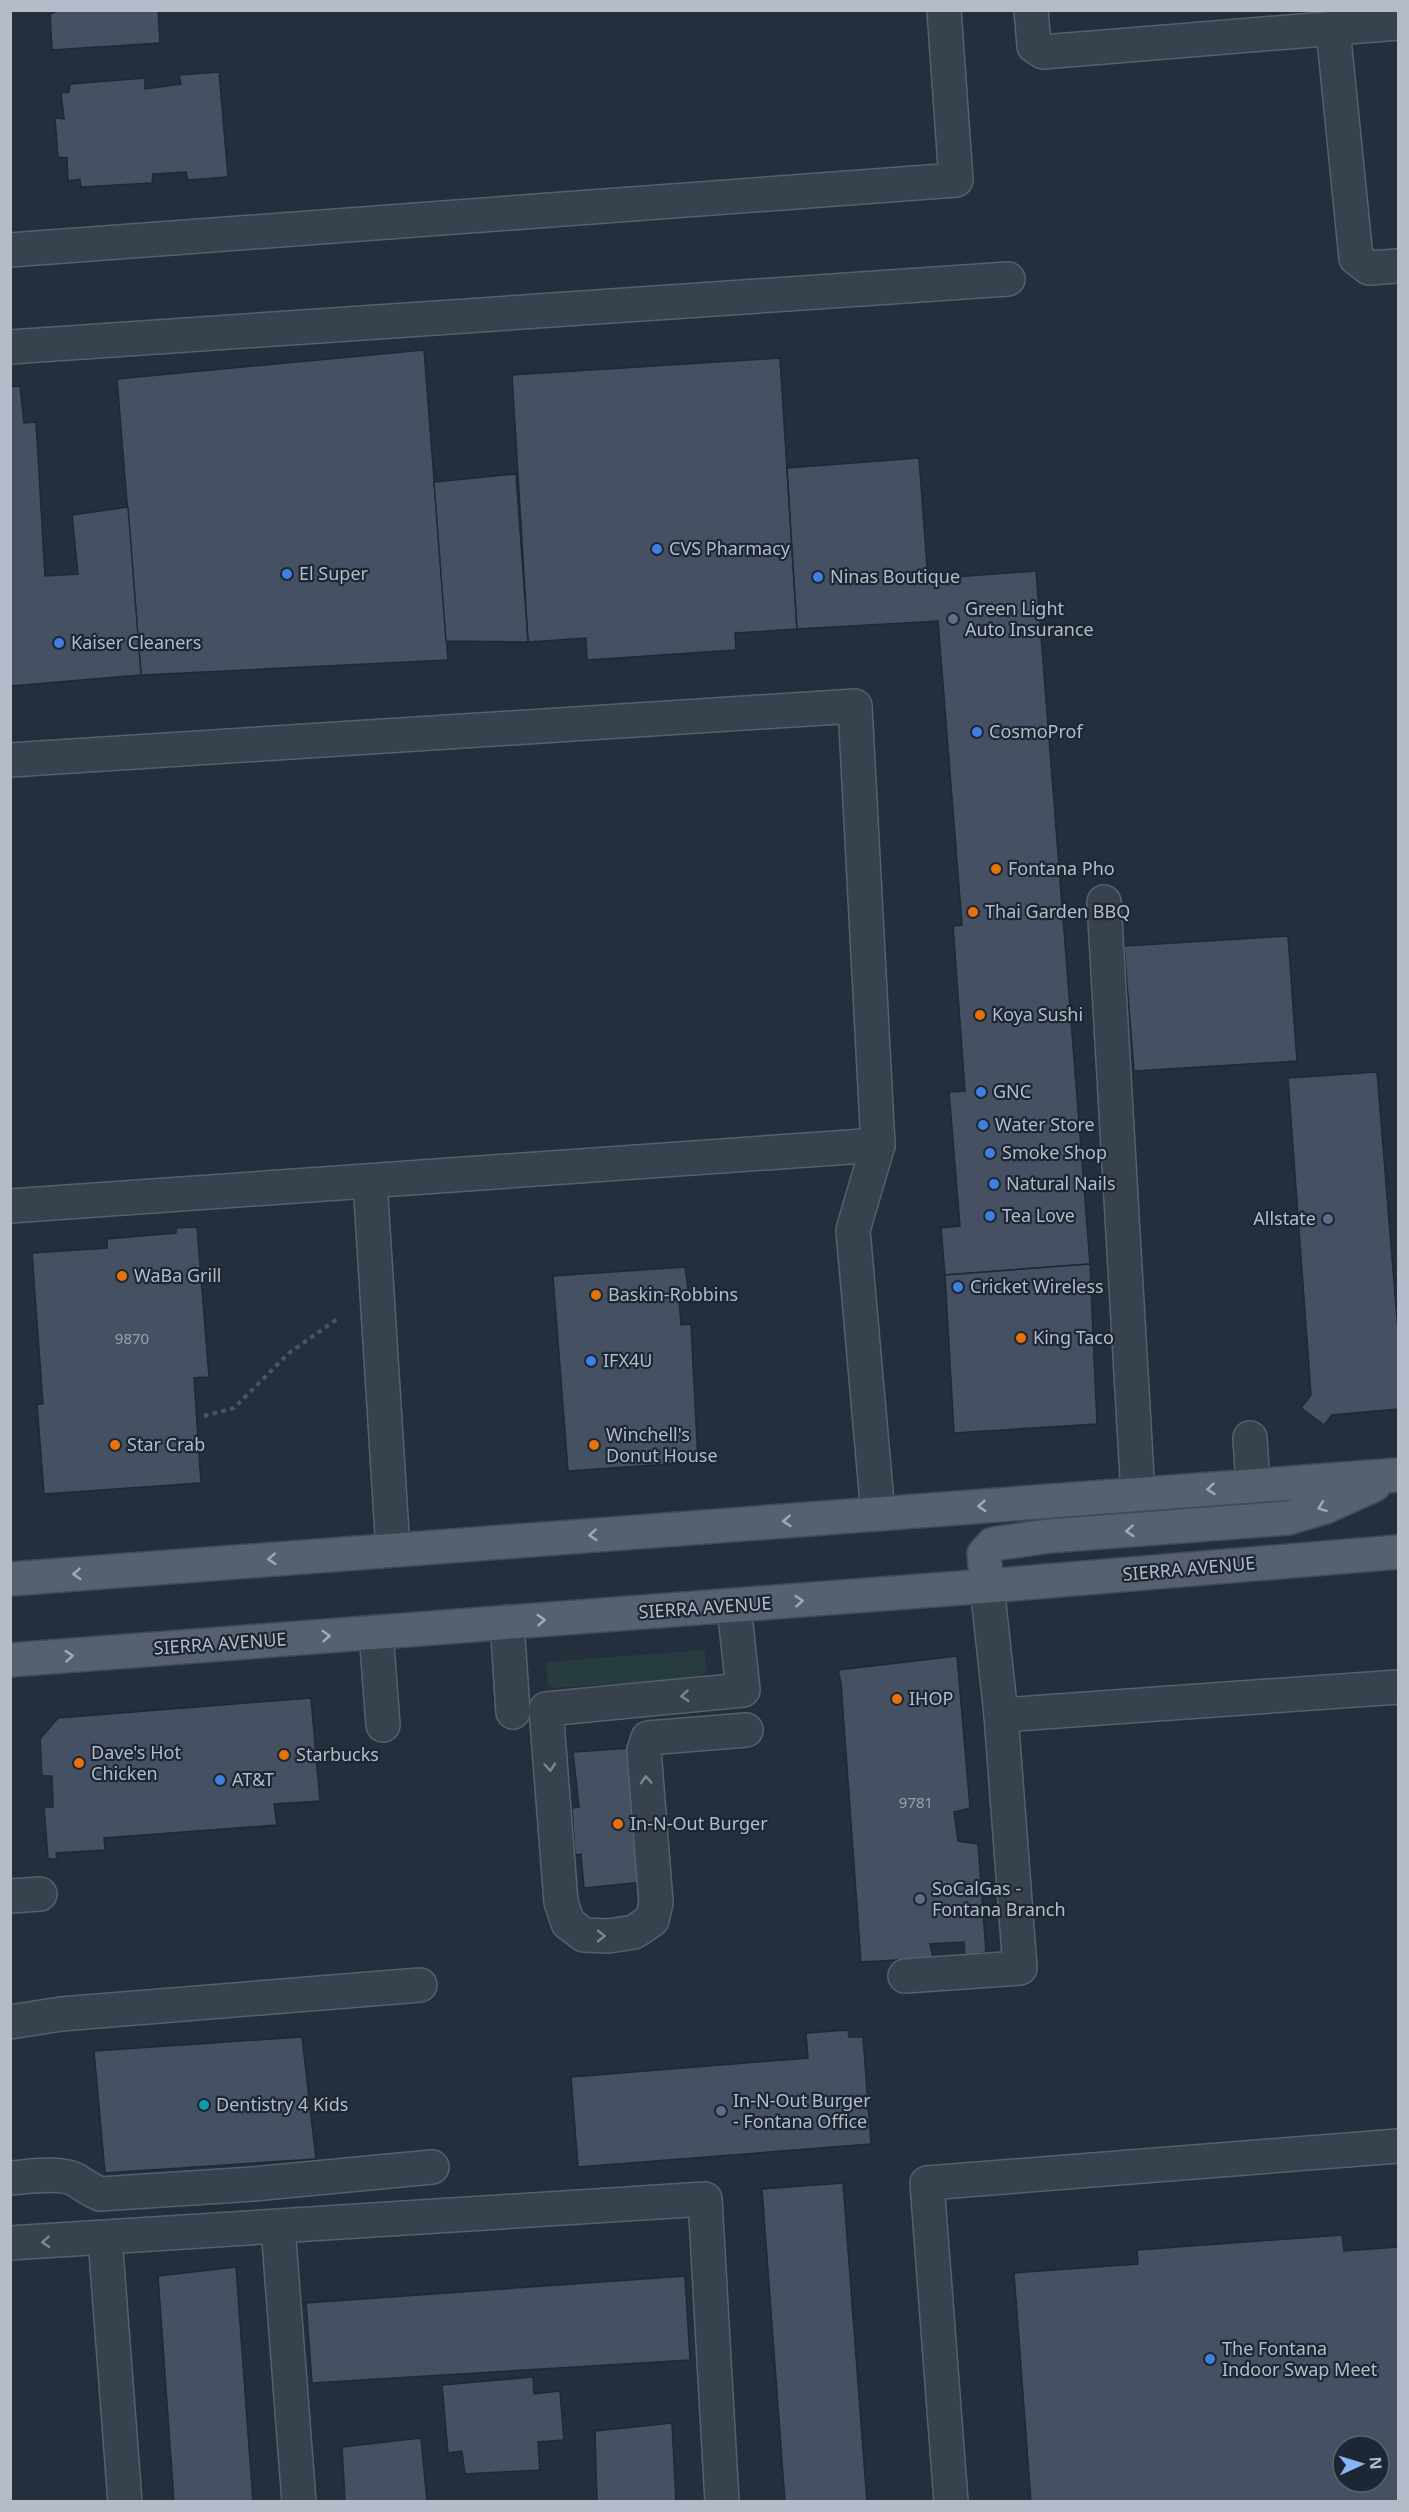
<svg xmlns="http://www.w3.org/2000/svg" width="1409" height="2512" font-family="'Noto Sans',sans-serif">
<rect width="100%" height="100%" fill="#242f3e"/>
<polygon fill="#263c3f" points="705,1650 706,1672 697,1678 553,1688 548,1685 546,1662"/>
<g fill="#455162" stroke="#1f2835" stroke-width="1.5" fill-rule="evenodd">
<polygon points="158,10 160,43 52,50 50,14 60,10"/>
<polygon points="219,72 228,177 188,180 186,172 153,174 152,183 81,187 80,179 68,181 67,158 58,157 55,118 64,119 61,93 69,92 70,84 145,78 145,89 181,84 179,75"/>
<polygon points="424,350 448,660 141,675 117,379"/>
<polygon points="780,358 797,629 735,633 736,650 587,660 586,638 528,642 512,375"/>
<polygon points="20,386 24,423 36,422 45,576 78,574 72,515 128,507 141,675 10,686 10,387"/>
<polygon points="919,458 928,579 1036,571 1090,1264 945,1275 941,1228 960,1226 949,1092 965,1091 953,926 962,925 938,621 797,629 787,468"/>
<polygon points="516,474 528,642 446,641 434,482"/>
<polygon points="1288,936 1297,1061 1134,1071 1124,946"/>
<polygon points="1377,1072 1398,1331 1398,1409 1332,1415 1324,1425 1301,1408 1311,1395 1288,1078"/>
<polygon points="197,1227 209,1377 194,1378 201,1483 44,1494 37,1404 43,1404 32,1253 107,1248 107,1239 176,1233 176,1228"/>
<polygon points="1090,1264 1097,1424 954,1433 945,1275"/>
<polygon points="685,1267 689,1295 679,1297 681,1325 691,1324 698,1462 568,1471 553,1276"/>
<polygon points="957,1656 970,1808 954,1812 958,1841 978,1844 986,1952 965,1956 964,1942 930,1944 933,1958 861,1962 841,1683 838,1670"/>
<polygon points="311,1698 320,1801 274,1804 277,1825 104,1838 105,1850 56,1853 57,1859 48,1859 44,1807 53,1807 52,1776 42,1776 40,1739 58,1718"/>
<polygon points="631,1748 643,1882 584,1888 581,1854 575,1855 572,1808 579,1807 573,1752"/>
<polygon points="848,2030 849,2037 863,2037 871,2144 578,2167 571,2077 808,2058 806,2033"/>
<polygon points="302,2037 316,2159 105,2173 94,2051"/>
<polygon points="843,2183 867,2502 785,2502 762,2189"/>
<path d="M1342 2235 1344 2251 1398 2247V2502H1031L1014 2273 1138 2264 1137 2250ZM1343 2446H1379V2482H1343Z"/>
<polygon points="236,2267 253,2502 174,2502 158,2276"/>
<polygon points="685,2276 690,2360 312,2383 306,2303"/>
<polygon points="533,2377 534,2394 560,2391 564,2440 538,2442 540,2470 465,2474 462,2451 448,2453 442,2385"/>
<polygon points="672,2423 676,2502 597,2502 595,2431"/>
<polygon points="421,2438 427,2502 345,2502 342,2447"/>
</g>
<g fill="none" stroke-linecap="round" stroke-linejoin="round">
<g stroke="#565f6c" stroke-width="36">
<g id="minor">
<polyline points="1031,10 1034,46 1043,52 1398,23"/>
<polyline points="1333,29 1356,258 1369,268 1398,266"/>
<polyline points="10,250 956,180 944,10"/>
<polyline points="10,347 1008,279"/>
<polyline points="10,760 855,706 878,1145 10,1206"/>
<polyline points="1104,902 1138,1495"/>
<polyline points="370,1181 393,1550"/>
<polyline points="1250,1438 1253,1485"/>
<polyline points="878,1514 853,1230 878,1145"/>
<polyline points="734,1606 743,1690 546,1709 561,1902 568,1923 584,1935 608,1936 634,1932 652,1920 656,1903 644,1750 648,1738 746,1730"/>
<polyline points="507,1622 513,1712"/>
<polyline points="376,1632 383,1725"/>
<polyline points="1001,1715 1398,1687"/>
<polyline points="10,1896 40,1894"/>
<polyline points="905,1976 1020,1968 1001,1715 987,1586"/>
<polyline points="10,2022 61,2014 420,1985"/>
<path d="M10 2178C28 2177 60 2171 76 2180 84 2185 91 2190 100 2194L253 2184 432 2167"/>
<polyline points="278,2227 299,2502"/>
<polyline points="105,2238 125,2502"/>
<polyline points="10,2243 705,2199 722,2502"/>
<polyline points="951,2502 927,2183 1398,2146"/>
</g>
</g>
<g stroke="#414a57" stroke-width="36">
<g id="major">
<polyline points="10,1579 1398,1475"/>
<polyline points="987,1586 984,1554 993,1544 1049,1536 1288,1518 1325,1507 1374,1485"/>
<polyline points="10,1660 987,1586 1398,1552"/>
</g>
</g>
<polyline stroke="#44595c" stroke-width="4" stroke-dasharray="4.5 4.5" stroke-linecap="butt" points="204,1416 234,1408 289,1353 340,1317"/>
<use href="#minor" stroke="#38414e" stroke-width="33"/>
<use href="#major" stroke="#56606e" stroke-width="33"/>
</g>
<defs><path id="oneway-chevron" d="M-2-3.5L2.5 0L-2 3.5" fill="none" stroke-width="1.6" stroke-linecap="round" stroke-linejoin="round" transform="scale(1.5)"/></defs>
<g stroke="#a1aab7">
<use href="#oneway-chevron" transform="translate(1211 1489) rotate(175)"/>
<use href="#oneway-chevron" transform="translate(982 1506) rotate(176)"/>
<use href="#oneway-chevron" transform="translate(1322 1507) rotate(160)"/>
<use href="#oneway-chevron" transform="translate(787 1521) rotate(176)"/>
<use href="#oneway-chevron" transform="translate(1130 1531) rotate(176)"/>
<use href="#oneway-chevron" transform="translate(593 1535) rotate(176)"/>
<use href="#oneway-chevron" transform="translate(272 1559) rotate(176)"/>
<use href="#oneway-chevron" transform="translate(77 1574) rotate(176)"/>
<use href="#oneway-chevron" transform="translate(799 1601) rotate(-4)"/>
<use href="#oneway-chevron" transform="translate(541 1620) rotate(-4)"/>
<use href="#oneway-chevron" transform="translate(326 1636) rotate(-4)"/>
<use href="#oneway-chevron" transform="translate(69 1656) rotate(-4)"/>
</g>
<g stroke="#7c8592">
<use href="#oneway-chevron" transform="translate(685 1696) rotate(175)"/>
<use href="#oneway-chevron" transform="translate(550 1767) rotate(85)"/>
<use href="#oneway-chevron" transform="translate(646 1780) rotate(-94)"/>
<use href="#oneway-chevron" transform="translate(601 1936)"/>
<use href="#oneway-chevron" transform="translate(46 2242) rotate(176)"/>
</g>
<g fill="#3f7fe0" stroke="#1d2633" stroke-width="2">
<circle cx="657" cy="549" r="6"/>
<circle cx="287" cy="574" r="6"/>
<circle cx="818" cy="577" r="6"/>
<circle cx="59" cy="643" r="6"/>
<circle cx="977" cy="732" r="6"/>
<circle cx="981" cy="1092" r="6"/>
<circle cx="983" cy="1125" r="6"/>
<circle cx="990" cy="1153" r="6"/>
<circle cx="994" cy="1184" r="6"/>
<circle cx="990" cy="1216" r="6"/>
<circle cx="958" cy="1287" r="6"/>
<circle cx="591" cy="1361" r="6"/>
<circle cx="220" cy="1780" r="6"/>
<circle cx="1210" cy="2359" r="6"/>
</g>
<g fill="#5c6f8a" stroke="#1d2633" stroke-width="2">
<circle cx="953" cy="619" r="6"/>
<circle cx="1328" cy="1219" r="6"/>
<circle cx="920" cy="1899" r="6"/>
<circle cx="721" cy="2111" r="6"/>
</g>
<g fill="#e8710a" stroke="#1d2633" stroke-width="2">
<circle cx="996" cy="869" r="6"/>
<circle cx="973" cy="912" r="6"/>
<circle cx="980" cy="1015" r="6"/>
<circle cx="122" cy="1276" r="6"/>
<circle cx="596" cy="1295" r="6"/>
<circle cx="1021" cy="1338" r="6"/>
<circle cx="115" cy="1445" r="6"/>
<circle cx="594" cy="1445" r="6"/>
<circle cx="897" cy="1699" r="6"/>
<circle cx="284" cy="1755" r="6"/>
<circle cx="79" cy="1763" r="6"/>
<circle cx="618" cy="1824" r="6"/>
</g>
<circle fill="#0f9aa8" stroke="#1d2633" stroke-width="2" cx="204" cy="2105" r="6"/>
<g text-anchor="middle" stroke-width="4.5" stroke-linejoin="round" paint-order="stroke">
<g font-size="15" fill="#98a1af">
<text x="132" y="1344">9870</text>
<text x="916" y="1808">9781</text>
</g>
<g font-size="18" fill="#b4bcc9" stroke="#1d2633" text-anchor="start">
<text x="669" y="555">CVS Pharmacy</text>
<text x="299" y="580">El Super</text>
<text x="830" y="583">Ninas Boutique</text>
<text x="965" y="615">Green Light<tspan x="965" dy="21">Auto Insurance</tspan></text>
<text x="71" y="649">Kaiser Cleaners</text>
<text x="989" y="738">CosmoProf</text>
<text x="1008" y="875">Fontana Pho</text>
<text x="985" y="918">Thai Garden BBQ</text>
<text x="992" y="1021">Koya Sushi</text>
<text x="993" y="1098">GNC</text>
<text x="995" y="1131">Water Store</text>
<text x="1002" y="1159">Smoke Shop</text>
<text x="1006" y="1190">Natural Nails</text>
<text x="1002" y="1222">Tea Love</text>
<text x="1316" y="1225" text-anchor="end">Allstate</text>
<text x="134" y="1282">WaBa Grill</text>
<text x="970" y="1293">Cricket Wireless</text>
<text x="608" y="1301">Baskin-Robbins</text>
<text x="1033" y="1344">King Taco</text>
<text x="603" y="1367">IFX4U</text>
<text x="606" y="1441">Winchell's<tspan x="606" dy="21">Donut House</tspan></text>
<text x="127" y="1451">Star Crab</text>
<text x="909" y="1705">IHOP</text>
<text x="91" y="1759">Dave's Hot<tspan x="91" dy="21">Chicken</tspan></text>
<text x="296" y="1761">Starbucks</text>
<text x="232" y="1786">AT&amp;T</text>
<text x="630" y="1830">In-N-Out Burger</text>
<text x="932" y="1895">SoCalGas -<tspan x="932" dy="21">Fontana Branch</tspan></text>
<text x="733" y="2107">In-N-Out Burger<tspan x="733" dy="21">- Fontana Office</tspan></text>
<text x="216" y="2111">Dentistry 4 Kids</text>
<text x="1222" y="2355">The Fontana<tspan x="1222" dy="21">Indoor Swap Meet</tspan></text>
</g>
<g font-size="18" fill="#b4bcc9" stroke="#1d2633">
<text transform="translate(1189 1569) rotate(-5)" y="6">SIERRA AVENUE</text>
<text transform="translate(705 1608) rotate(-4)" y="6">SIERRA AVENUE</text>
<text transform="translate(220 1644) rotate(-4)" y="6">SIERRA AVENUE</text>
</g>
</g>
<rect width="1409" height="2512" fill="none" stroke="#b4bcc9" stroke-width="24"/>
<g transform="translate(1361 2464) rotate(86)"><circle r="28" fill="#1d2633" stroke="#59626f" stroke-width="1.5"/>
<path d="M0-4.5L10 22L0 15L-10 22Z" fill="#8ab4f8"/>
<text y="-9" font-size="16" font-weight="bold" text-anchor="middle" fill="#b4bcc9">N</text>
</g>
</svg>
